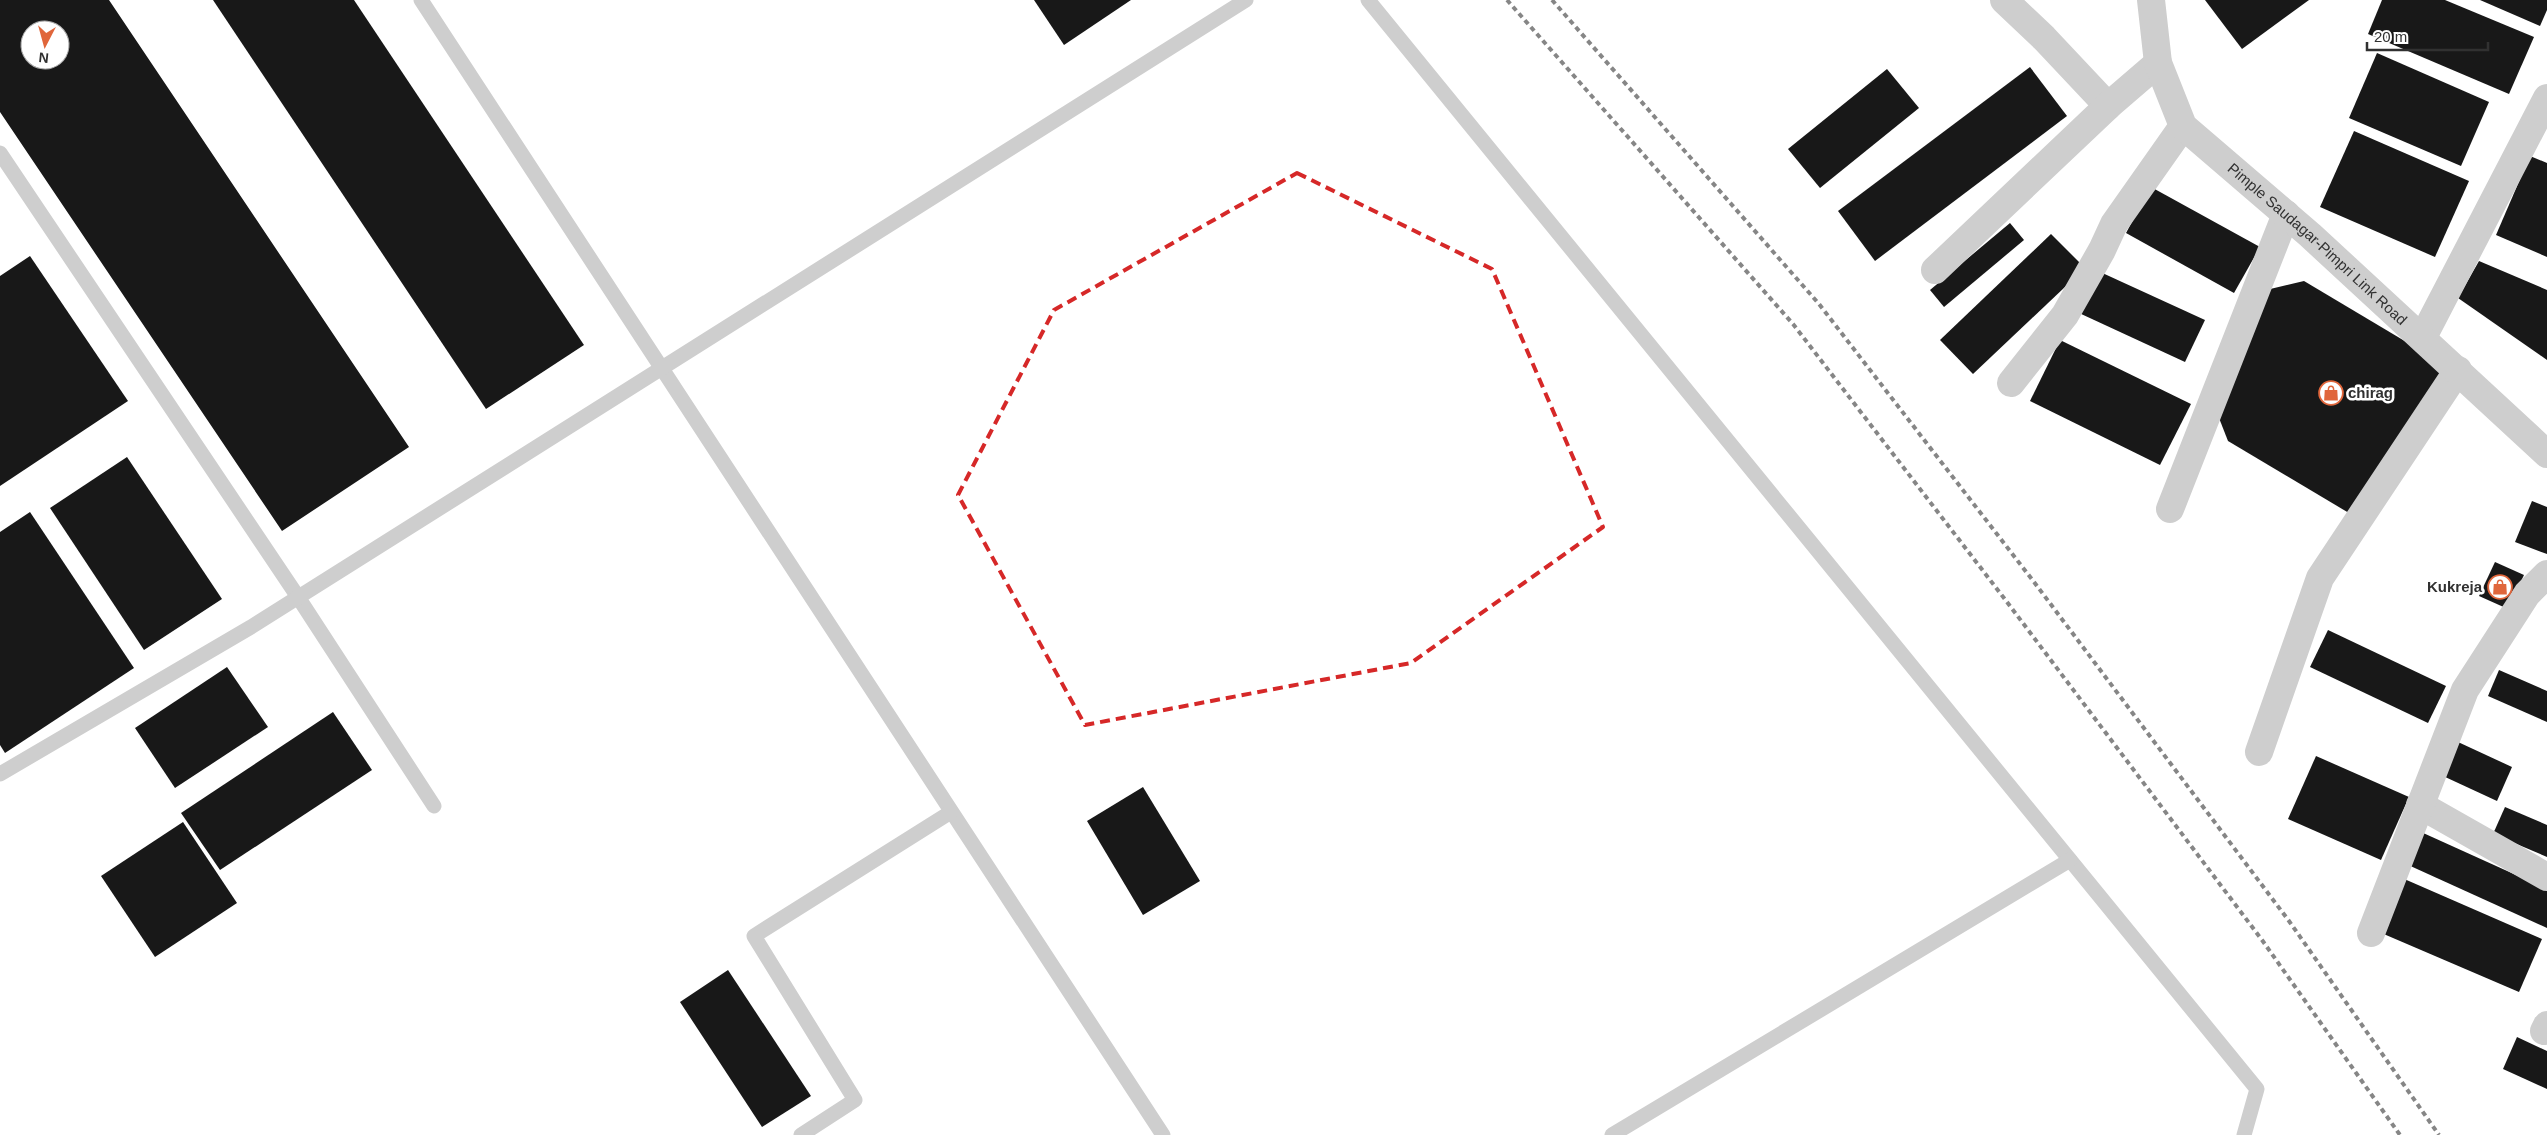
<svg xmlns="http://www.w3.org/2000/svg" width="2547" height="1135" font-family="Arial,sans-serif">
<rect width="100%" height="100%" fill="#fff"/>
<g fill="#181818" fill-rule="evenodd">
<path d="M0 0H109L409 447 282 531 0 112ZM30 30H60V60H30Z"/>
<polygon points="213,0 354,0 584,345 486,409"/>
<polygon points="1034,0 1131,0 1064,45"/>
<polygon points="2205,0 2309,0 2242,49"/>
<polygon points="2382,0 2445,0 2534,37 2509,94 2368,34"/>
<polygon points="2480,0 2547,0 2547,10 2540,26"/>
<polygon points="2377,53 2489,102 2461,166 2349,118"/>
<polygon points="2030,67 2067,116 1875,261 1838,211"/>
<polygon points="1887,69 1919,108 1820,188 1788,149"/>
<polygon points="2354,131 2469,181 2435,257 2320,207"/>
<polygon points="2530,156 2547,163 2547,257 2496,235"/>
<polygon points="2151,187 2260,247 2234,293 2126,233"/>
<polygon points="2010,223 2024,240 1944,307 1930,290"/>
<polygon points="2051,234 2085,268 1973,374 1940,340"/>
<polygon points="30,256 128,401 0,486 0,276"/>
<polygon points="2479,261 2547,290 2547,360 2458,298"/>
<polygon points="2098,271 2205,320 2185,362 2079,313"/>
<polygon points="2304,281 2450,368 2359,519 2228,441 2219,418 2266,290"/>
<polygon points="2060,340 2191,404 2160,465 2030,401"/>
<polygon points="127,457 222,599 144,650 50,508"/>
<polygon points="2532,501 2547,507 2547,554 2515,542"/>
<polygon points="30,512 134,668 5,753 0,745 0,532"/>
<polygon points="2495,562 2524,575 2508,609 2479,596"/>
<polygon points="2328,630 2446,686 2428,723 2310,667"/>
<polygon points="227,667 268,727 175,788 135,728"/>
<polygon points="2499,670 2547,691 2547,722 2488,696"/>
<polygon points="333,712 372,770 220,870 181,813"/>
<polygon points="2458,742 2512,767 2497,801 2443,776"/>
<polygon points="2316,756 2409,797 2381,860 2288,819"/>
<polygon points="1143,787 1200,881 1143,915 1087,821"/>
<polygon points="2505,807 2547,825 2547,857 2493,834"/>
<polygon points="183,822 237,903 155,957 101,876"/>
<polygon points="2421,832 2547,889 2547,928 2406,864"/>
<polygon points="2402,878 2542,939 2519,992 2379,932"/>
<polygon points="728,970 811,1096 762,1127 680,1002"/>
<polygon points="2517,1037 2547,1051 2547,1089 2503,1069"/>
</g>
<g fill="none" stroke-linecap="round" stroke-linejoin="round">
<g stroke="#cecece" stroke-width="15">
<polyline points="421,0 1163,1135"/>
<polyline points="1368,0 2257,1089 2244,1135"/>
<polyline points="0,153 298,597 434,806"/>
<polyline points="0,774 251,627 1246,0"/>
<polyline points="801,1135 855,1100 754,936 951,812"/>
<polyline points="1612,1135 2070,860"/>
</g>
<g stroke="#cecece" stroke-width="28">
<polyline points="2004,0 2044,38 2108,106"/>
<polyline points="1935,270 2108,106 2158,63"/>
<polyline points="2423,337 2547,98"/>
<polyline points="2011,383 2065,315 2102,250 2114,224 2183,126"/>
<polyline points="2170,509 2286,214"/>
<polyline points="2259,752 2320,578 2458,370"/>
<polyline points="2420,805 2547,877"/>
<polyline points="2371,933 2465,690 2527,594 2547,574"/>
<polyline points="2544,1031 2547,1025"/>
</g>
<path stroke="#cecece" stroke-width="28" id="s1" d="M2151 0 2158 63 2183 126 2310 235 2547 454"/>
<g stroke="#868686" stroke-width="4" stroke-dasharray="5 4" stroke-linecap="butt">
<polyline points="1507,0 1793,324 2007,602 2262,940 2400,1135"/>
<polyline points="1552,0 1819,304 2034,582 2289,921 2439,1135"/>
</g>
</g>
<path fill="none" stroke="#d62828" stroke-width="4" stroke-dasharray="10 6" stroke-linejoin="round" d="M1297 173 1492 269 1603 527 1411 663 1085 725 958 495 1054 310Z"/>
<defs>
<g id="shop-ring" transform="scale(1.25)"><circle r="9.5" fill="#fff" stroke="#e0663b" stroke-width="1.5"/><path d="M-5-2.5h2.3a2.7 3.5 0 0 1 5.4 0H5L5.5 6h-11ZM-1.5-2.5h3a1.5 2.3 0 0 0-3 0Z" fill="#e0663b"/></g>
</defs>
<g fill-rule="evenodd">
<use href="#shop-ring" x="2331" y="393"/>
<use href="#shop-ring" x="2500" y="587"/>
</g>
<g text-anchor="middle" stroke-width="5" stroke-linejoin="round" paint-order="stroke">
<g font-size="15" fill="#313131" stroke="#fff">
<text dy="5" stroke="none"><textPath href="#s1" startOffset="310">Pimple Saudagar-Pimpri Link Road</textPath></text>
</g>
<g font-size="15" font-weight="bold" fill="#313131" stroke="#fff" text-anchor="start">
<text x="2348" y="398">chirag</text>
<text x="2482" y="592" text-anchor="end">Kukreja</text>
</g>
</g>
<g transform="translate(45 45) rotate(186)"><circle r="24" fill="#ffffff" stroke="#adadad"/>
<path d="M0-4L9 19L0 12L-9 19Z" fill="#e0663b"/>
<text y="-8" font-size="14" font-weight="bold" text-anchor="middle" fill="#313131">N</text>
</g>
<path d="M2367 42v8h121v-8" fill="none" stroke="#313131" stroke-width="2.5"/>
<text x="2374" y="42" font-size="15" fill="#313131" stroke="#ffffff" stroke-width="4" paint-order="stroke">20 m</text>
</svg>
